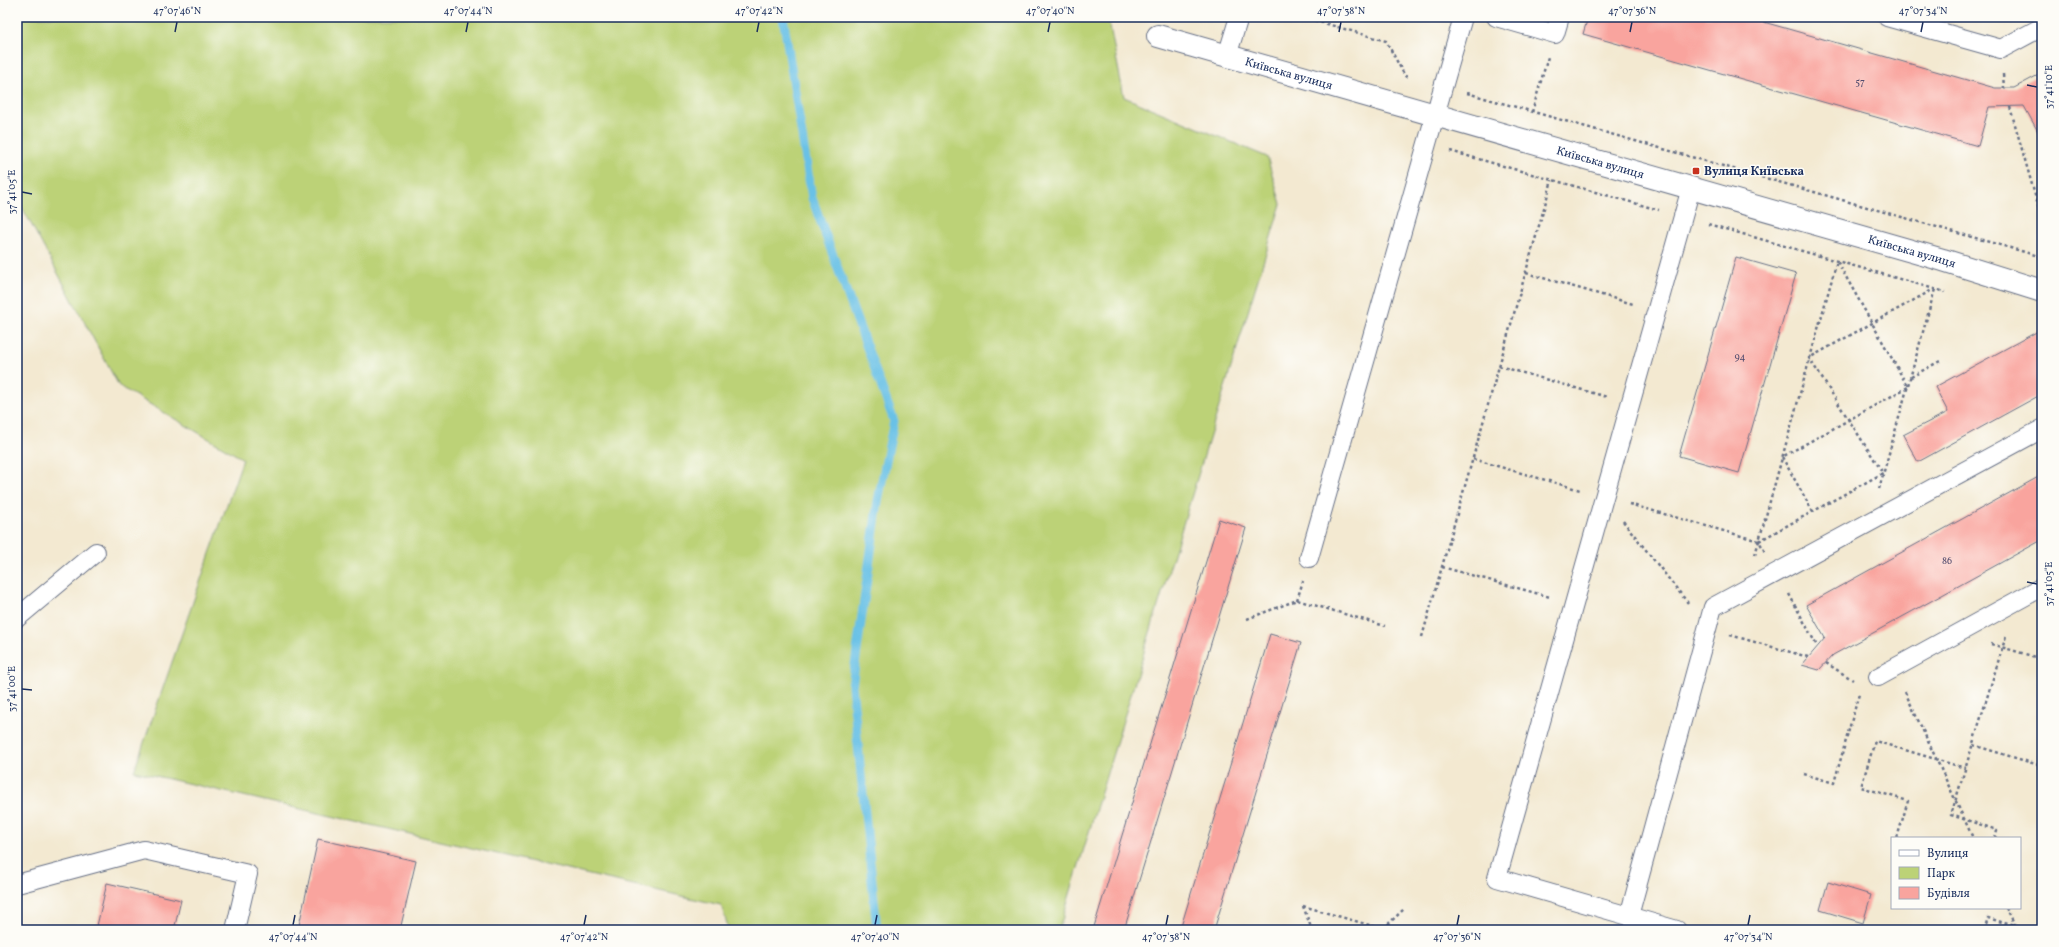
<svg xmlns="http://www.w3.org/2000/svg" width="2059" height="947" font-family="Vollkorn,serif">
<rect width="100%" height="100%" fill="#fdfcf7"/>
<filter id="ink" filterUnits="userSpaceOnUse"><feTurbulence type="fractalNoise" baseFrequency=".025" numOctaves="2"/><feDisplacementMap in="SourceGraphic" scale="8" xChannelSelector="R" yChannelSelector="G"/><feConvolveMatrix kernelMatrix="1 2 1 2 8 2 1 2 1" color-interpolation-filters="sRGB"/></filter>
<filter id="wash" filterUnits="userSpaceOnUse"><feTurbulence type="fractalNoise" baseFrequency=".012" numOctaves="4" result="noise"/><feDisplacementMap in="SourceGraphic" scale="16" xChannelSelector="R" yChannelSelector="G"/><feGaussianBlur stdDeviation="0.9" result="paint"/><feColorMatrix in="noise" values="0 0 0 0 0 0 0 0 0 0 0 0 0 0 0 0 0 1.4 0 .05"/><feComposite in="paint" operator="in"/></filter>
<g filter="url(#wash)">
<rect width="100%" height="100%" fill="#f3e9d1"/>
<polygon fill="#bcd277" stroke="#6c806a" points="17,17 1108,17 1124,97 1267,157 1281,204 1059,930 729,930 721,905 134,771 243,459 119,386 17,198"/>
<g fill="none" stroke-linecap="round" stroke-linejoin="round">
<polyline stroke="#69c1e6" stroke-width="9" points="783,17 812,198 894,421 878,501 852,686 877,930"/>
</g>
<g id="blocks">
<g fill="#f9a49e">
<polygon points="1588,17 1746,17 1995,88 2014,88 2042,73 2042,139 2024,106 1989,107 1978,146 1583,34"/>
<polygon points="1736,257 1796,274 1739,473 1679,456"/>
<polygon points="2042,329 2042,394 1918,462 1903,435 1948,412 1935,387"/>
<polygon points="2042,475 2042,540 1833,655 1819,670 1802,665 1825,638 1806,605"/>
<polygon points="1219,519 1246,528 1124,930 1093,930"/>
<polygon points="1270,634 1301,643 1214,930 1180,930"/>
<polygon points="318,839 416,861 400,930 298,930"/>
<polygon points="1828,882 1871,895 1863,923 1820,910"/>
<polygon points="107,883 181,900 174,930 96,930"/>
</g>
</g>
</g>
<g filter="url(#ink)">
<use href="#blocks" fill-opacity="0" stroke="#677086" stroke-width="1"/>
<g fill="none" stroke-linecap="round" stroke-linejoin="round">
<g stroke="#677086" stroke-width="20">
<g id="service">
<polyline points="1496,17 1555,34 1560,17"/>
<polyline points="1887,17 2001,49 2042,27"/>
<polyline points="1227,56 1239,17"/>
<polyline points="1309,558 1463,17"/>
<polyline points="17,618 96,552"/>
<polyline points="1878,677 2042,587"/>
<polyline points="17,884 144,850 248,874 235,930"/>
<polyline points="1629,916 1713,607 2042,429"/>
<polyline points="1677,930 1497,878 1691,188"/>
</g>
</g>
<g stroke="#677086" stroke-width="24">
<g id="minor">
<path id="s1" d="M1158 36 1943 260 2042 291"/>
</g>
</g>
<g stroke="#677086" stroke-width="2.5" stroke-dasharray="3 3" stroke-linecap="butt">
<polyline points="1303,17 1386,41 1405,76 1408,77"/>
<polyline points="2003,74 2004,88"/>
<polyline points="1467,93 2042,257"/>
<polyline points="2010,107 2042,220"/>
<polyline points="1532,112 1548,57"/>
<polyline points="1450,151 1659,210"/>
<polyline points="1708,224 1945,292"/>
<polyline points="1526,273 1633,304"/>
<polyline points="1499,366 1607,397"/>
<polyline points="1911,377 1940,361"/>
<polyline points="1473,459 1580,490"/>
<polyline points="1879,489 1935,289"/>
<polyline points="1629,504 1759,541 1765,552"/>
<polyline points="1813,512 1782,457 1908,387 1837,261"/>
<polyline points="1623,521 1688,603"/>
<polyline points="1759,541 1883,473 1809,358 1934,289"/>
<polyline points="1755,555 1837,261"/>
<polyline points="1442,567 1550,597"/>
<polyline points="1789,594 1817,646"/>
<polyline points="1297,600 1303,581"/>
<polyline points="1247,619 1297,600 1385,626"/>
<polyline points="1730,635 1808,657"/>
<polyline points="1422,637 1552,180"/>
<polyline points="1991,644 2042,659"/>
<polyline points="1826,663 1853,680"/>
<polyline points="1905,692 1973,838"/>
<polyline points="1973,745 2042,766"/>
<polyline points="1804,774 1834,783 1859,694"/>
<polyline points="1897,838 1908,801 1861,787 1875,741 1965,768"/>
<polyline points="1995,838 1997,830 1951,815 2006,636"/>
<polyline points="1303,906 1383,929 1404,909"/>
<polyline points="1303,906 1312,930"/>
<polyline points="2006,908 2017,930"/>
<polyline points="1984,930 1988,918 2028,930"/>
</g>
<use href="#service" stroke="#fff" stroke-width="18"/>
<use href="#minor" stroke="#fff" stroke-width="22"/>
</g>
</g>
<path fill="none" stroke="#1b2f5e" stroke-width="1.5" d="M175 32 177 22M466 32 468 22M757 32 759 22M1048 32 1050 22M1339 32 1341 22M1630 32 1632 22M1921 32 1923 22M2027 85 2037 87M22 192 32 194M2027 582 2037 584M22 689 32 690M293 925 295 915M584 925 586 915M875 925 877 915M1166 925 1168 915M1457 925 1459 915M1748 925 1750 915"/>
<rect fill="#c8321e" stroke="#fdfcf7" stroke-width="1.5" x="1692" y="167" width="8" height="8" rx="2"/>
<g text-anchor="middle" stroke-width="3" stroke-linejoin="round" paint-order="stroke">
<g font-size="10" fill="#524c6e">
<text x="1860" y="85">57</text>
<text x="1740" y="360">94</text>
<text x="1947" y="564">86</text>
</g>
<g font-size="12" fill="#1b2f5e" stroke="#fdfcf7">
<text dy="4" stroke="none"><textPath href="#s1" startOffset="136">Київська вулиця</textPath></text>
<text dy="4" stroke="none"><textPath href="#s1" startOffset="460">Київська вулиця</textPath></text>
<text dy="4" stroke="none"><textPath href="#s1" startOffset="784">Київська вулиця</textPath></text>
</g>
<g font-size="12" font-weight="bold" fill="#1b2f5e" stroke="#fdfcf7" text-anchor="start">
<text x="1704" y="175">Вулиця Київська</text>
</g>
</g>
<rect width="2059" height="947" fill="none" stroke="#fdfcf7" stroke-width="44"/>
<rect x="1891" y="837" width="130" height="72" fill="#fdfcf7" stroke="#a3aaba"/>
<rect x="1899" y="850" width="20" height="6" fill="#ffffff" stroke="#a3aaba"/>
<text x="1927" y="857" font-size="12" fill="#1b2f5e">Вулиця</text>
<rect x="1899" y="867" width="20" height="12" fill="#bcd277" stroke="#a3aaba"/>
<text x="1927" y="877" font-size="12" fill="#1b2f5e">Парк</text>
<rect x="1899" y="887" width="20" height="12" fill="#f9a49e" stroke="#a3aaba"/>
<text x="1927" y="897" font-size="12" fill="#1b2f5e">Будівля</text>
<rect x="22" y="22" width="2015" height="903" fill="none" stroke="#1b2f5e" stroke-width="1.5"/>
<g font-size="10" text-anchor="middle" fill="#1b2f5e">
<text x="177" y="14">47°07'46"N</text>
<text x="468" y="14">47°07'44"N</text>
<text x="759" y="14">47°07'42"N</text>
<text x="1050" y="14">47°07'40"N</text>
<text x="1341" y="14">47°07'38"N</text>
<text x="1632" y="14">47°07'36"N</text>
<text x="1923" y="14">47°07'34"N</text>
<text transform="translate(2048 87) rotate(-90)" y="4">37°41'10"E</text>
<text transform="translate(11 192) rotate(-90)" y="4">37°41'05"E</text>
<text transform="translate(2048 584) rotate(-90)" y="4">37°41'05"E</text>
<text transform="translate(11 689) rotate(-90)" y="4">37°41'00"E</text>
<text x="293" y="940">47°07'44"N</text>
<text x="584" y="940">47°07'42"N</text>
<text x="875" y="940">47°07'40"N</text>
<text x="1166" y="940">47°07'38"N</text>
<text x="1457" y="940">47°07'36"N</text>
<text x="1748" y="940">47°07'34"N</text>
</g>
</svg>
